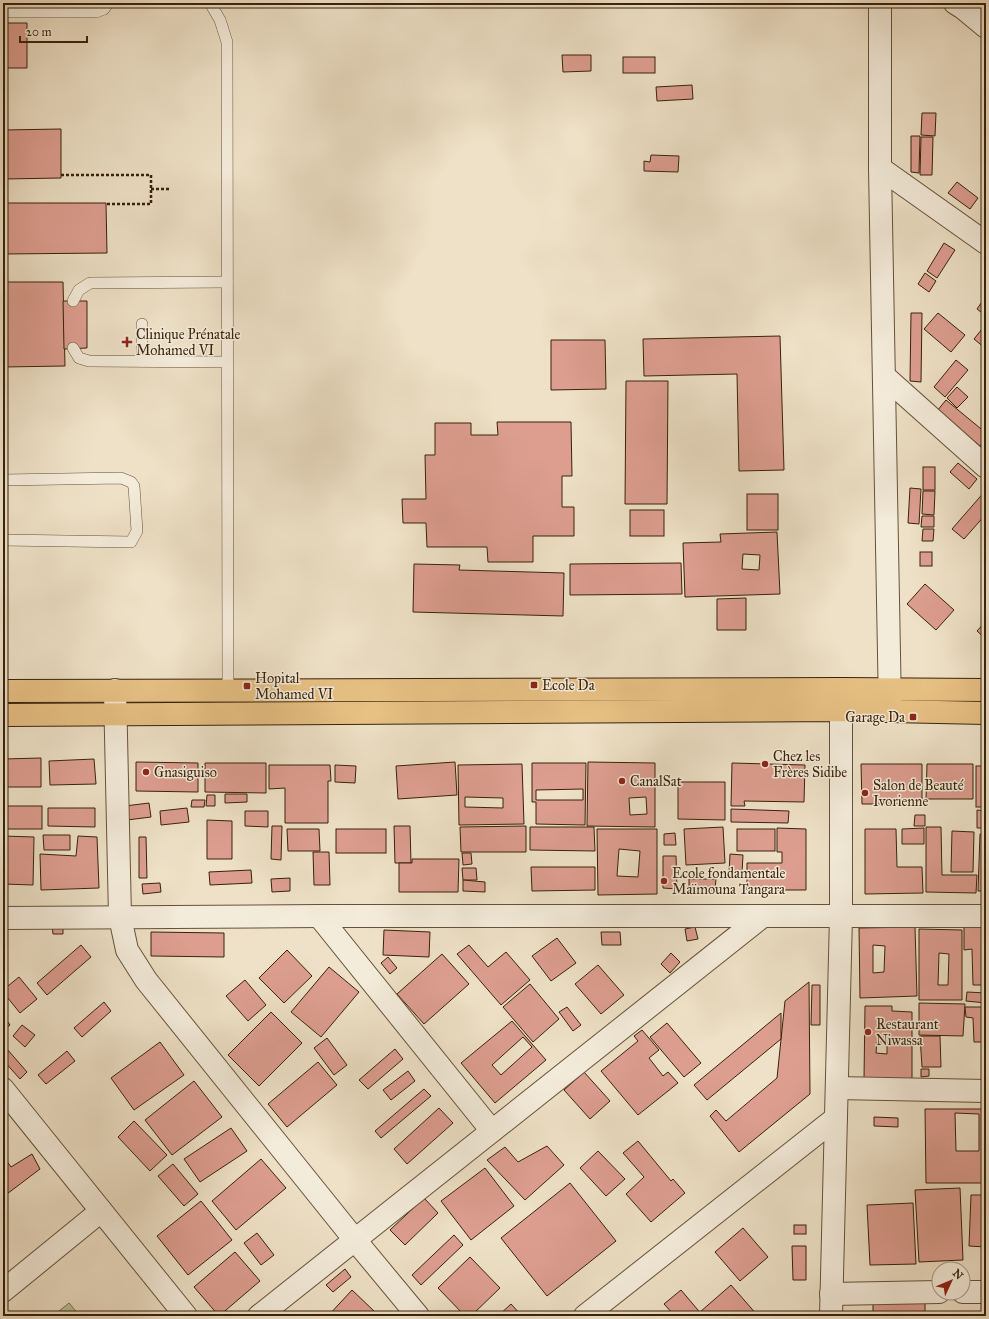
<svg xmlns="http://www.w3.org/2000/svg" width="989" height="1319" font-family="'IM FELL Great Primer',serif">
<rect width="100%" height="100%" fill="#eee1c7"/>
<filter id="stains"><feTurbulence type="fractalNoise" baseFrequency=".005" numOctaves="4"/><feColorMatrix values="0 0 0 0 .2 0 0 0 0 .09 0 0 0 0 .02 0 0 0 .5 -.17"/></filter>
<radialGradient id="worn" r=".72"><stop offset=".6" stop-color="#630" stop-opacity="0"/><stop offset="1" stop-color="#630" stop-opacity=".3"/></radialGradient>
<polygon fill="#b9c396" stroke="#787250" points="69,1303 80,1316 53,1316"/>
<g fill="#dd9e90" stroke="#38220a" fill-rule="evenodd">
<polygon points="3,23 27,23 27,68 3,68 3,121"/>
<polygon points="562,55 591,55 591,71 563,72"/>
<rect x="623" y="57" width="32" height="16"/>
<polygon points="692,85 693,99 657,101 656,87"/>
<polygon points="922,113 936,113 935,136 921,135"/>
<polygon points="61,129 61,178 3,179 3,130"/>
<polygon points="911,136 920,136 919,173 911,172"/>
<polygon points="921,137 933,137 932,175 920,175"/>
<polygon points="651,155 679,156 678,172 644,171 644,161 650,162"/>
<polygon points="957,182 978,198 970,209 948,193"/>
<polygon points="3,203 106,203 107,253 3,254"/>
<polygon points="944,243 955,250 937,278 927,271"/>
<polygon points="925,273 936,281 929,292 918,284"/>
<polygon points="3,282 63,282 65,366 3,367"/>
<polygon points="986,296 986,316 977,309"/>
<polygon points="63,301 87,301 87,348 64,349"/>
<polygon points="911,313 922,313 921,382 910,381"/>
<polygon points="938,313 965,335 951,352 924,329"/>
<polygon points="986,324 986,349 974,339"/>
<polygon points="780,336 784,470 739,471 737,374 644,376 643,339"/>
<polygon points="551,340 605,340 606,389 551,390"/>
<polygon points="956,360 968,370 945,397 934,387"/>
<polygon points="626,381 668,381 667,504 625,504"/>
<polygon points="957,387 968,397 957,408 947,398"/>
<polygon points="946,400 986,433 986,439 980,446 937,411"/>
<polygon points="497,422 571,422 572,476 562,476 562,507 574,507 574,536 533,536 533,562 488,562 487,547 427,547 426,523 403,523 402,499 426,499 425,455 435,455 435,423 471,423 471,435 498,435"/>
<polygon points="958,463 977,479 969,489 950,472"/>
<rect x="923" y="467" width="12" height="23"/>
<polygon points="910,488 921,489 919,524 908,523"/>
<polygon points="986,490 986,514 964,539 952,529"/>
<polygon points="923,491 935,491 934,515 922,514"/>
<rect x="747" y="494" width="31" height="36"/>
<rect x="630" y="510" width="34" height="26"/>
<polygon points="922,516 934,516 934,527 921,527"/>
<polygon points="923,529 934,529 933,541 922,541"/>
<path d="M777 532 780 594 685 597 683 543 721 542 720 534ZM743 554 760 555 759 570 742 569Z"/>
<rect x="920" y="552" width="12" height="14"/>
<polygon points="681,563 682,594 570,595 570,564"/>
<polygon points="414,564 460,565 459,570 564,573 563,616 413,612"/>
<polygon points="925,584 954,610 936,630 907,604"/>
<polygon points="746,598 746,630 717,630 717,599"/>
<polygon points="986,621 986,639 977,631"/>
<polygon points="41,758 41,787 3,787 3,759"/>
<polygon points="94,759 96,784 50,785 49,761"/>
<polygon points="136,762 198,763 198,792 136,791"/>
<polygon points="455,762 457,795 398,799 396,766"/>
<path d="M588 762 655 763V827L587 826ZM646 797 647 814 630 815 629 798Z"/>
<polygon points="205,763 266,763 266,793 205,792"/>
<path d="M532 763H586L585 825 536 824V802H532ZM583 789V800H536V790Z"/>
<polygon points="732,763 805,765 804,802 744,801 745,806 731,806"/>
<path d="M522 764 524 824 459 825 458 765ZM465 797 503 798V808L465 807Z"/>
<polygon points="861,764 922,764 922,804 862,804"/>
<polygon points="927,764 973,764 973,799 926,799"/>
<polygon points="269,765 330,765 331,781 328,781 328,823 285,823 285,788 269,789"/>
<polygon points="335,765 356,766 355,783 335,782"/>
<rect x="976" y="766" width="10" height="41"/>
<polygon points="678,782 725,782 725,820 678,819"/>
<polygon points="225,794 247,794 247,802 225,803"/>
<polygon points="207,795 215,795 215,806 206,806"/>
<polygon points="192,800 205,800 204,807 191,807"/>
<polygon points="149,803 151,817 127,820 125,806"/>
<rect x="3" y="806" width="39" height="23"/>
<polygon points="48,808 95,808 95,827 48,826"/>
<polygon points="187,808 189,822 161,825 160,811"/>
<polygon points="731,809 789,811 788,823 731,822"/>
<polygon points="977,810 986,811 986,828 977,828"/>
<polygon points="245,811 268,811 268,827 245,826"/>
<polygon points="915,815 925,815 925,826 914,826"/>
<polygon points="207,820 232,821 232,859 207,859"/>
<polygon points="272,826 282,826 281,860 271,859"/>
<polygon points="394,826 410,826 411,863 395,863"/>
<polygon points="526,826 526,852 461,852 460,827"/>
<polygon points="530,827 594,827 595,851 530,850"/>
<polygon points="723,827 725,863 686,865 684,829"/>
<polygon points="926,827 941,827 942,875 977,875 976,893 926,892"/>
<polygon points="777,828 806,829 806,890 747,890 747,863 782,863 782,852 777,852"/>
<polygon points="924,828 924,844 902,844 902,829"/>
<polygon points="287,829 319,829 320,851 288,851"/>
<rect x="336" y="829" width="50" height="24"/>
<path d="M597 829H657V894L598 895ZM619 849 640 851 638 877 617 876Z"/>
<rect x="737" y="829" width="38" height="22"/>
<polygon points="865,829 896,829 897,867 922,867 923,893 865,894"/>
<polygon points="952,831 974,832 973,872 951,872"/>
<polygon points="675,833 676,845 664,845 664,834"/>
<polygon points="980,834 986,834 986,891 978,891"/>
<polygon points="43,835 70,835 70,850 44,850"/>
<polygon points="3,836 34,837 33,885 3,884"/>
<polygon points="78,836 97,837 99,888 41,890 40,854 76,856"/>
<polygon points="139,837 146,837 147,878 139,878"/>
<polygon points="313,852 329,852 330,885 314,885"/>
<polygon points="462,853 471,853 472,864 463,865"/>
<polygon points="730,854 743,855 742,873 729,873"/>
<polygon points="663,856 676,856 677,889 663,888"/>
<polygon points="412,859 459,859 458,892 399,892 399,863 412,863"/>
<polygon points="531,867 595,867 595,890 532,891"/>
<polygon points="462,868 476,868 477,880 463,880"/>
<polygon points="251,870 252,883 210,885 209,872"/>
<polygon points="290,878 290,891 272,892 271,879"/>
<polygon points="689,879 716,879 715,890 689,890"/>
<polygon points="463,880 485,882 485,892 463,891"/>
<polygon points="160,883 161,892 143,894 142,884"/>
<polygon points="63,923 63,934 53,934 52,924"/>
<polygon points="964,925 986,925 986,985 973,985 972,949 964,950"/>
<polygon points="695,927 698,939 687,941 685,929"/>
<path d="M915 927 917 996 860 998 859 928ZM873 945 885 946 884 972 873 973Z"/>
<path d="M919 929 962 930V1000H919ZM939 953 949 954 948 985H938Z"/>
<polygon points="384,930 430,932 429,957 383,955"/>
<polygon points="151,932 224,933 224,957 151,956"/>
<polygon points="601,932 620,932 621,945 602,945"/>
<polygon points="557,938 576,963 551,981 532,956"/>
<polygon points="81,945 91,957 47,995 37,983"/>
<polygon points="469,945 488,967 506,952 530,980 501,1005 457,954"/>
<polygon points="287,950 312,976 284,1003 259,978"/>
<polygon points="671,953 680,962 670,973 661,964"/>
<polygon points="442,954 469,984 424,1024 397,994"/>
<polygon points="388,957 397,968 390,974 381,963"/>
<polygon points="598,965 624,995 601,1014 575,984"/>
<polygon points="329,967 359,992 321,1037 291,1012"/>
<polygon points="19,977 37,999 20,1013 3,992 3,990"/>
<polygon points="245,980 266,1005 248,1021 226,996"/>
<polygon points="809,982 810,1094 739,1152 710,1116 716,1110 726,1121 777,1078 785,1001"/>
<polygon points="530,984 559,1019 533,1042 503,1007"/>
<polygon points="812,985 820,985 820,1025 811,1025"/>
<polygon points="967,992 986,993 986,1003 966,1001"/>
<polygon points="104,1002 111,1011 82,1037 74,1028"/>
<polygon points="919,1003 965,1004 963,1036 919,1035"/>
<path d="M865 1006H892V1011L912 1012V1080L864 1079ZM877 1042H887V1054L876 1053Z"/>
<polygon points="567,1007 581,1025 573,1031 559,1012"/>
<polygon points="965,1007 986,1007 986,1042 974,1042 973,1018 966,1017"/>
<polygon points="271,1012 302,1043 259,1086 228,1055"/>
<polygon points="781,1013 781,1039 707,1100 694,1085"/>
<polygon points="3,1015 10,1025 3,1031"/>
<path d="M512 1021 546 1060 495 1103 461 1063ZM523 1037 532 1047 501 1075 492 1065Z"/>
<polygon points="667,1023 701,1063 684,1077 650,1037"/>
<polygon points="22,1025 35,1035 25,1047 13,1036"/>
<polygon points="642,1030 659,1050 649,1058 663,1076 668,1072 678,1083 638,1115 601,1071 638,1041 634,1036"/>
<polygon points="920,1036 940,1036 941,1067 922,1067"/>
<polygon points="327,1038 347,1065 334,1075 314,1048"/>
<polygon points="160,1042 184,1075 134,1110 111,1078"/>
<polygon points="7,1049 27,1072 20,1079 3,1060 3,1053"/>
<polygon points="395,1049 403,1059 368,1089 359,1080"/>
<polygon points="67,1051 75,1061 46,1084 38,1075"/>
<polygon points="318,1062 337,1085 287,1127 268,1104"/>
<polygon points="921,1069 929,1069 929,1076 921,1077"/>
<polygon points="408,1071 415,1081 391,1100 383,1090"/>
<polygon points="584,1072 610,1101 590,1119 564,1090"/>
<polygon points="194,1081 222,1117 172,1155 145,1120"/>
<polygon points="424,1089 431,1096 381,1138 375,1131"/>
<polygon points="439,1108 453,1123 407,1164 394,1149"/>
<path d="M925 1109H986V1183H926ZM955 1113 979 1114V1151H956Z"/>
<polygon points="874,1117 898,1118 898,1127 874,1126"/>
<polygon points="134,1121 167,1155 150,1171 118,1137"/>
<polygon points="231,1128 247,1151 200,1182 184,1159"/>
<polygon points="638,1141 671,1181 673,1179 685,1193 651,1222 626,1194 644,1177 623,1153"/>
<polygon points="547,1146 564,1165 525,1200 487,1160 505,1147 518,1162"/>
<polygon points="598,1151 625,1179 606,1196 580,1168"/>
<polygon points="32,1154 40,1169 3,1197 3,1156 11,1167"/>
<polygon points="261,1159 286,1188 236,1230 212,1201"/>
<polygon points="173,1164 198,1194 184,1206 158,1176"/>
<polygon points="485,1168 514,1206 471,1240 441,1201"/>
<polygon points="570,1183 616,1241 547,1296 501,1238"/>
<polygon points="960,1188 963,1260 919,1262 915,1190"/>
<polygon points="971,1195 986,1195 986,1247 969,1246"/>
<polygon points="424,1198 438,1213 405,1245 390,1230"/>
<polygon points="201,1201 232,1240 188,1275 157,1236"/>
<polygon points="913,1203 916,1264 870,1265 867,1205"/>
<rect x="794" y="1225" width="12" height="9"/>
<polygon points="743,1228 768,1257 740,1281 715,1252"/>
<polygon points="257,1233 274,1255 261,1265 244,1243"/>
<polygon points="454,1235 463,1245 421,1285 412,1275"/>
<polygon points="792,1246 806,1246 806,1280 793,1280"/>
<polygon points="235,1252 260,1281 219,1316 194,1287"/>
<polygon points="470,1257 500,1288 471,1316 465,1316 438,1288"/>
<polygon points="345,1269 351,1277 333,1292 326,1285"/>
<polygon points="731,1285 758,1316 704,1316 700,1312"/>
<polygon points="352,1290 374,1311 370,1316 328,1316"/>
<polygon points="681,1290 703,1316 675,1316 664,1304"/>
<polygon points="873,1301 925,1302 925,1316 873,1316"/>
<polygon points="511,1304 522,1316 498,1316"/>
</g>
<g fill="none" stroke-linecap="round" stroke-linejoin="round">
<g stroke="#665239" stroke-width="12">
<g id="lane">
<polyline points="210,3 220,20 227,42 228,690"/>
<polyline points="3,12 96,12 104,9 108,3"/>
<polyline points="73,301 79,290 90,283 227,282"/>
<polyline points="142,324 142,361"/>
<polyline points="73,348 79,358 89,361 227,362"/>
<polyline points="3,480 121,478 131,482 134,486 137,531 131,542 3,540"/>
</g>
</g>
<g stroke="#665239" stroke-width="24">
<g id="street">
<polyline points="880,3 880,168 890,708"/>
<polyline points="955,3 963,8 986,27"/>
<polyline points="880,168 986,243"/>
<polyline points="884,376 986,467"/>
<polyline points="115,690 120,917 127,950 146,980 355,1240 418,1316"/>
<polyline points="319,916 492,1131"/>
<polyline points="3,918 319,916 986,916"/>
<polyline points="837,1088 986,1091"/>
<polyline points="3,1089 186,1316"/>
<polyline points="3,1291 101,1211"/>
<polyline points="963,1292 986,1292"/>
<polyline points="831,1294 939,1292"/>
<polyline points="259,1316 763,916"/>
<polyline points="585,1316 836,1118"/>
<polyline points="831,1316 841,916 841,691"/>
</g>
</g>
<g stroke="#38220a" stroke-width="24">
<g id="highway">
<polyline points="3,691 841,689 986,690"/>
<polyline points="3,715 841,710 986,713"/>
</g>
</g>
<g stroke="#38220a" stroke-width="2.5" stroke-dasharray="3 2" stroke-linecap="butt">
<polyline points="61,175 151,175 151,204 107,204"/>
<polyline points="151,189 171,189"/>
</g>
<use href="#lane" stroke="#f4ecdb" stroke-width="11"/>
<use href="#street" stroke="#f4ecdb" stroke-width="22"/>
<use href="#highway" stroke="#e7c084" stroke-width="22"/>
</g>
<g fill="#8f2418" stroke="#f4ecdb" stroke-width="1.5">
<path d="M125 336h4v4h4v4h-4v4h-4v-4h-4v-4h4z"/>
<rect x="530" y="681" width="8" height="8" rx="2"/>
<rect x="243" y="682" width="8" height="8" rx="2"/>
<rect x="909" y="713" width="8" height="8" rx="2"/>
<circle cx="765" cy="764" r="4"/>
<circle cx="146" cy="772" r="4"/>
<circle cx="622" cy="781" r="4"/>
<circle cx="865" cy="793" r="4"/>
<circle cx="664" cy="881" r="4"/>
<circle cx="868" cy="1032" r="4"/>
</g>
<g text-anchor="middle" stroke-width="3" stroke-linejoin="round" paint-order="stroke">
<g font-size="14" fill="#38220a" stroke="#f4ecdb" text-anchor="start">
<text x="136" y="339">Clinique Prénatale<tspan x="136" dy="16">Mohamed VI</tspan></text>
<text x="255" y="683">Hopital<tspan x="255" dy="16">Mohamed VI</tspan></text>
<text x="542" y="690">Ecole Da</text>
<text x="905" y="722" text-anchor="end">Garage Da</text>
<text x="773" y="761">Chez les<tspan x="773" dy="16">Frères Sidibe</tspan></text>
<text x="154" y="777">Gnasiguiso</text>
<text x="630" y="786">CanalSat</text>
<text x="873" y="790">Salon de Beauté<tspan x="873" dy="16">Ivorienne</tspan></text>
<text x="672" y="878">Ecole fondamentale<tspan x="672" dy="16">Maïmouna Tangara</tspan></text>
<text x="876" y="1029">Restaurant<tspan x="876" dy="16">Niwassa</tspan></text>
</g>
</g>
<rect width="989" height="1319" fill="none" stroke="#eee1c7" stroke-width="16"/>
<rect x="4" y="4" width="981" height="1311" fill="none" stroke="#38220a" stroke-width="2"/>
<rect x="8" y="8" width="973" height="1303" fill="none" stroke="#38220a"/>
<g transform="translate(951 1281) rotate(46)"><circle r="19" fill="#f4ecdb" stroke="#a99b87"/>
<path d="M0-3L7 15L0 10L-7 15Z" fill="#8f2418"/>
<text y="-6" font-size="11" font-weight="bold" text-anchor="middle" fill="#38220a">N</text>
</g>
<path d="M20 36v6h67v-6" fill="none" stroke="#38220a" stroke-width="2"/>
<text x="26" y="36" font-size="12" fill="#38220a" stroke="#f4ecdb" stroke-width="3" paint-order="stroke">20 m</text>
<rect width="100%" height="100%" filter="url(#stains)"/>
<rect width="100%" height="100%" fill="url(#worn)"/>
</svg>
